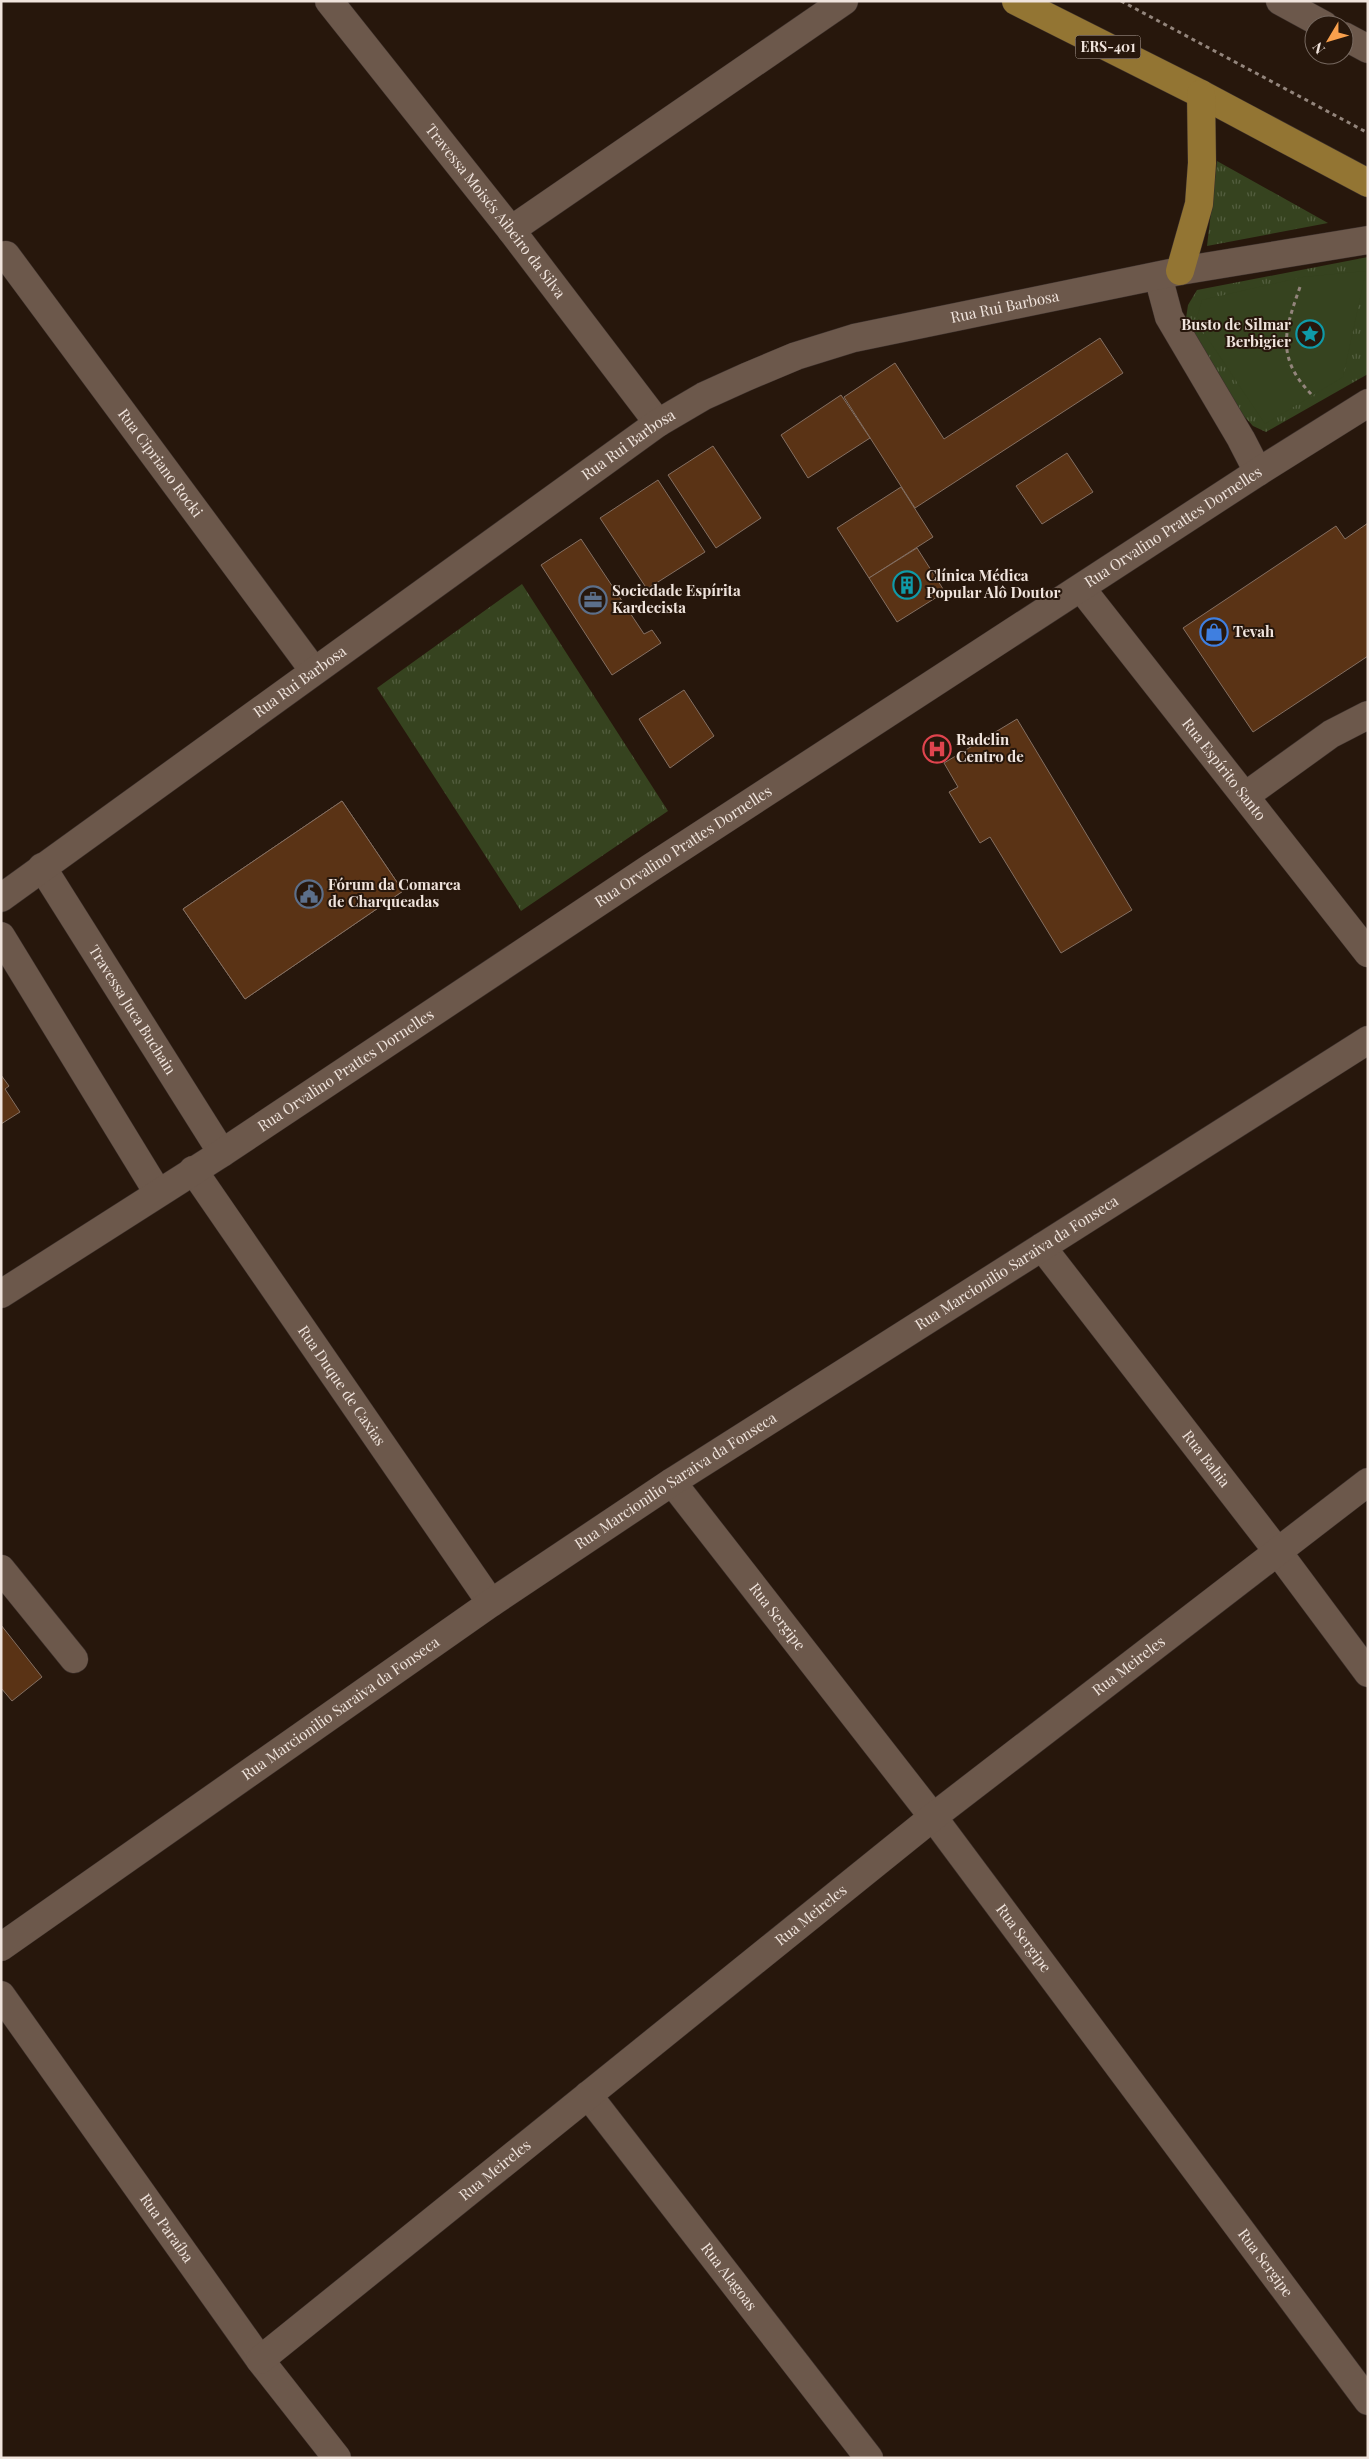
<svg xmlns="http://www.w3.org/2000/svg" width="1369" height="2459" font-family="'Playfair Display',serif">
<defs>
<pattern id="grass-tufts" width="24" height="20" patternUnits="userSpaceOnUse" patternTransform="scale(1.25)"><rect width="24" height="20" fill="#36431f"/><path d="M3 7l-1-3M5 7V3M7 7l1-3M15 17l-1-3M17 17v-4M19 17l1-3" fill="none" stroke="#535e3f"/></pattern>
</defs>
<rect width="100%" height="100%" fill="#27170c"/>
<g fill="url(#grass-tufts)">
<polygon points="1217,161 1328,223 1207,246"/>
<polygon points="1368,257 1368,374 1266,432 1253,426 1241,413 1185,325 1188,305 1197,290"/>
<polygon points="522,584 668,811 521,911 377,688"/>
</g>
<polygon fill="#36431f" points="1366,271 1343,377 1265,424 1196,321 1202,300 1303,277"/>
<g fill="#5a3315" stroke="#846f62">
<polygon points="1100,338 1123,373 915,508 844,397 895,363 944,439"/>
<polygon points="841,395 870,438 808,478 781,435"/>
<polygon points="713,446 761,518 716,548 668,475"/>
<polygon points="1067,453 1093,492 1042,524 1016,486"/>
<polygon points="658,480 705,552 647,589 600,518"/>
<polygon points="901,487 933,537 869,578 837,528"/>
<polygon points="1368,523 1368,656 1253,732 1183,628 1336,526 1345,539"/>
<polygon points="581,539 644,634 652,630 661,643 612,675 541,565"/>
<polygon points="917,548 945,592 897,622 869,578"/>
<polygon points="684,690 714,736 670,768 639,719"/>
<polygon points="1017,719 1132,910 1061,953 990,837 980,843 949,792 958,787 944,763"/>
<polygon points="342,801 403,891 245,999 183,909"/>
<polygon points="342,801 403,891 245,999 183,909"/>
<polygon points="1,1075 9,1086 5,1089 20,1112 1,1124"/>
<polygon points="1,1625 42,1677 12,1701 1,1688"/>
</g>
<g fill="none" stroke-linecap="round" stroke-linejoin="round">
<g stroke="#3c302c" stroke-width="29">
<g id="minor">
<path id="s1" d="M329 1 511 230 658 423"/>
<polyline points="1280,1 1324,25"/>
<polyline points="1344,36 1368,49"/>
<polyline points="511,230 844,1"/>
<path id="s2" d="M6 255 314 671"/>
<polyline points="1158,276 1169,317 1241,439 1258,472"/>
<path id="s3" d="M1081 588 1368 953"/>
<polyline points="1245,796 1331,734 1368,715"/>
<path id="s4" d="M42 867 222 1153"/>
<path id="s5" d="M1 898 658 423 704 396 746 377 796 356 854 338 1180 271 1368 240"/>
<polyline points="1,936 158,1193"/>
<path id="s6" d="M193 1170 491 1603"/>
<path id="s7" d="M1042 1247 1278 1552 1368 1673"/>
<path id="s8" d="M1 1294 222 1153 650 868 1258 472 1368 403"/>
<path id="s9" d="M672 1482 933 1817 1368 2401"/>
<polyline points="1,1569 74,1659"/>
<path id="s10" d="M1 1947 491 1603 672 1482 1368 1040"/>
<path id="s11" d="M1 1995 260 2360 337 2458"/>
<path id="s12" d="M588 2095 869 2458"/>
<path id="s13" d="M260 2360 933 1817 1368 1482"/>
</g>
</g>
<g stroke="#3c302c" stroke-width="29">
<g id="major">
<polyline points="1016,1 1201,94 1368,183"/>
<polyline points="1180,271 1199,204 1202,163 1201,94"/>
</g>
</g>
<g stroke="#93857c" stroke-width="3" stroke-dasharray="4 4" stroke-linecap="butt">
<polyline points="1121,1 1368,133"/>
<path d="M1300 287C1284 332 1276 358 1312 395"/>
</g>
<use href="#minor" stroke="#6c584b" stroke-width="28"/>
<use href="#major" stroke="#937533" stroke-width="28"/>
</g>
<defs>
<g id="sight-ring" transform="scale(1.4375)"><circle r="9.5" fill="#27170c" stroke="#0f9aa8" stroke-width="1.5"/><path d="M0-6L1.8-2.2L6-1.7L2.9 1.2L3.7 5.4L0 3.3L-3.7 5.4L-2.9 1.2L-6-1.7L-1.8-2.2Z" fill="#0f9aa8"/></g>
<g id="building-ring" transform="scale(1.4375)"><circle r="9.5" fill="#27170c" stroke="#0f9aa8" stroke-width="1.5"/><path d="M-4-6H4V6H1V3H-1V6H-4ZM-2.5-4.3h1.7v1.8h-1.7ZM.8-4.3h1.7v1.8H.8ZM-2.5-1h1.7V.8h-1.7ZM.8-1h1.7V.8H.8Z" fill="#0f9aa8"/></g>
<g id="office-ring" transform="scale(1.4375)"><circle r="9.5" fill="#27170c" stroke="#5c6f8a" stroke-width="1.5"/><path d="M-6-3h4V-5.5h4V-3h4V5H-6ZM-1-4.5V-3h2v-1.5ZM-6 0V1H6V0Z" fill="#5c6f8a"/></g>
<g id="shop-ring" transform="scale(1.4375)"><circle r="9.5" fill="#27170c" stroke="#3f7fe0" stroke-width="1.5"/><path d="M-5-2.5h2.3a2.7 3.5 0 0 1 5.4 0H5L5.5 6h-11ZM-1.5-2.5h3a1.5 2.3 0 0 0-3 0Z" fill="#3f7fe0"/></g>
<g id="hospital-ring" transform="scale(1.4375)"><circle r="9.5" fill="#27170c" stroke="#e0444e" stroke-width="1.5"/><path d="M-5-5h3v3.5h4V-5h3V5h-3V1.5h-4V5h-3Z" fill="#e0444e"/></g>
<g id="civic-ring" transform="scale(1.4375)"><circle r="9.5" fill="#27170c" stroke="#5c6f8a" stroke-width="1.5"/><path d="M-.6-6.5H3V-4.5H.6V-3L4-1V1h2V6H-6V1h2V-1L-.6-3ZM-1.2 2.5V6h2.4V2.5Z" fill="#5c6f8a"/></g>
</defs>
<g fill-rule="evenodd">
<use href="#sight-ring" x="1310" y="334"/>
<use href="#building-ring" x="907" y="585"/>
<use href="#office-ring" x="593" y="600"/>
<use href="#shop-ring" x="1214" y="632"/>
<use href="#hospital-ring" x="937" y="749"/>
<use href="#civic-ring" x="309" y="894"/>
</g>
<g text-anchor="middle" stroke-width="4" stroke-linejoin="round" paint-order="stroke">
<rect fill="#27170c" stroke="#b4a69e" stroke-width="1" x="1075.5" y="35.5" width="65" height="23" rx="4"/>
<g font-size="14" font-weight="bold" fill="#f0e4dd">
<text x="1108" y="52">ERS-401</text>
</g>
<g font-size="15" fill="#f0e4dd" stroke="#27170c">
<text dy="5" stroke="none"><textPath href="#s1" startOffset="268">Travessa Moisés Aibeiro da Silva</textPath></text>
<text dy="5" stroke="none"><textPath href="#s5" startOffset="1179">Rua Rui Barbosa</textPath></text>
<text dy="5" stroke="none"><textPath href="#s5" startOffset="774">Rua Rui Barbosa</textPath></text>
<text dy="5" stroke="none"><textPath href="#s2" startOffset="259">Rua Cipriano Rocki</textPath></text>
<text dy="5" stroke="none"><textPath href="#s8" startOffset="1401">Rua Orvalino Prattes Dornelles</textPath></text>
<text dy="5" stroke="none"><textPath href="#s5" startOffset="369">Rua Rui Barbosa</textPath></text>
<text dy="5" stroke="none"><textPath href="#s3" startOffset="231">Rua Espírito Santo</textPath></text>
<text dy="5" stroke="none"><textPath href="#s8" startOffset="816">Rua Orvalino Prattes Dornelles</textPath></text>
<text dy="5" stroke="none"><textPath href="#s4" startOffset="169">Travessa Juca Buchain</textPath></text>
<text dy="5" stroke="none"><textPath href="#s8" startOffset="411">Rua Orvalino Prattes Dornelles</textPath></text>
<text dy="5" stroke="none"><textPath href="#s10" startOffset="1225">Rua Marcionilio Saraiva da Fonseca</textPath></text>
<text dy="5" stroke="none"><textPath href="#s6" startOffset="262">Rua Duque de Caxias</textPath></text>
<text dy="5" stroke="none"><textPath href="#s7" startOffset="268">Rua Bahia</textPath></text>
<text dy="5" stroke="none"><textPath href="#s10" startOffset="820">Rua Marcionilio Saraiva da Fonseca</textPath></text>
<text dy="5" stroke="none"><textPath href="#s9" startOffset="171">Rua Sergipe</textPath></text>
<text dy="5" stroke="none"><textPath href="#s13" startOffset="1112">Rua Meireles</textPath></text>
<text dy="5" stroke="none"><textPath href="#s10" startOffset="415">Rua Marcionilio Saraiva da Fonseca</textPath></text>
<text dy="5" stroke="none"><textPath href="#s13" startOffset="708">Rua Meireles</textPath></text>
<text dy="5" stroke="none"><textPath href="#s9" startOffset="576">Rua Sergipe</textPath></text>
<text dy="5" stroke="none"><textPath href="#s13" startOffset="302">Rua Meireles</textPath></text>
<text dy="5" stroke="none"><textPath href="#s11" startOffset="286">Rua Paraíba</textPath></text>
<text dy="5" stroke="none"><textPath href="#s9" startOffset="981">Rua Sergipe</textPath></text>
<text dy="5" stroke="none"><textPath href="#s12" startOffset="230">Rua Alagoas</textPath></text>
</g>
<g font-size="15" font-weight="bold" fill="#f0e4dd" stroke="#27170c" text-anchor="start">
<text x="1291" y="330" text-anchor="end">Busto de Silmar<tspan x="1291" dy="17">Berbigier</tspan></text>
<text x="926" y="581">Clínica Médica<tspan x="926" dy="17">Popular Alô Doutor</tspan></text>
<text x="612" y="596">Sociedade Espírita<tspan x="612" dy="17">Kardecista</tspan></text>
<text x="1233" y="637">Tevah</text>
<text x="956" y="745">Radclin<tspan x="956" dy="17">Centro de</tspan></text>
<text x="328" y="890">Fórum da Comarca<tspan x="328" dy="17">de Charqueadas</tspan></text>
</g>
</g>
<rect width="1369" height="2459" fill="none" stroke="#f0e4dd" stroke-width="5"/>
<g transform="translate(1329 40) rotate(232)"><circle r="24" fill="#27170c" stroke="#776960"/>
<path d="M0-4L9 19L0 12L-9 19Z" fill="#f9a04d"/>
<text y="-8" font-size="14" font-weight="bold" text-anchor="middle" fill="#f0e4dd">N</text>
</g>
</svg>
